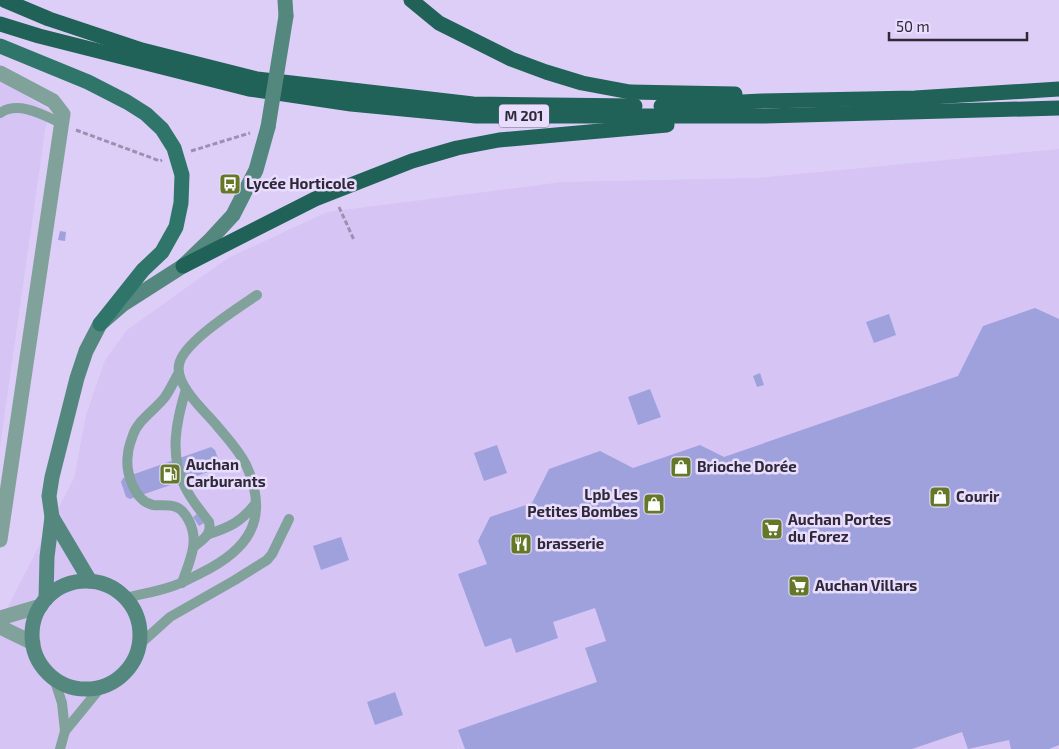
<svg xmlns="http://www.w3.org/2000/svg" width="1059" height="749" font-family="'Exo 2',sans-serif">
<rect width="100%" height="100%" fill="#ddcef8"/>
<g fill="#d6c4f5">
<polygon points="0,80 50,111 45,131 0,447"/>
<polygon points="1059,149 1059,749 0,749 0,622 74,478 86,415 105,360 127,330 228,258 327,212 562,182 756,178"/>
</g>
<g fill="#9ea1db">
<polygon points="60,231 66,232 65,241 58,240"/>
<polygon points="1035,308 1059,319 1059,745 1049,749 1011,749 1009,740 968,749 962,732 912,749 465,749 458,730 597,682 585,648 606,641 595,608 553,622 558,638 516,653 511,638 485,647 458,574 487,564 478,541 490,517 532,503 549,469 600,451 633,468 700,445 724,457 958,376 983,326"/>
<polygon points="889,314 896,335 874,343 866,322"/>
<polygon points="760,373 764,385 757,387 753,376"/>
<polygon points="650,389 661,417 638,425 628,397"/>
<polygon points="497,445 507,473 484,481 474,453"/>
<polygon points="211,447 215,450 220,464 217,469 130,499 126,497 121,482 123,478"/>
<polygon points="197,514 204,523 199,526 193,517"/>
<polygon points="341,537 349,560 321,570 313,546"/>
<polygon points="395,692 403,715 375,725 367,702"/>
</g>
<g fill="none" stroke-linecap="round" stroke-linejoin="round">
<g stroke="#9c90b0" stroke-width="3" stroke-dasharray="5 2.5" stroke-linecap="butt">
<polyline points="76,130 160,161 162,160"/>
<polyline points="191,151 250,133"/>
<polyline points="339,207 354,240"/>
</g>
<g stroke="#81a29b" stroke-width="10">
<path d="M0 113C19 100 45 116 63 124"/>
<path d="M178 374C174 381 170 390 165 397 155 410 138 420 133 435 131 441 128 448 128 454 125 471 134 501 153 505 160 506 169 504 176 507 182 509 186 515 189 521 200 542 189 562 182 583"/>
<path d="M186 389C176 422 169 455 185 487 191 500 201 511 209 522 212 535 203 539 195 546"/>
<path d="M209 534C230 527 241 522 255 504"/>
<path d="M126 598C140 594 155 592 170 587 181 584 191 578 201 573 248 550 270 520 247 467 241 453 228 439 218 427 206 412 175 386 179 365 182 343 238 308 257 295"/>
<polyline points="140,644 170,617 235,580 267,560 272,554 289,519"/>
<polyline points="54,678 62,703 65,731"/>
<polyline points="60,749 65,731 101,687"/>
</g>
<g stroke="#81a29b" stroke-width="15">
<polyline points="0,73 53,101 63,114 0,540"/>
<polyline points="0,618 41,606"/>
<polyline points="0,627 33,643"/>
</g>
<g stroke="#54887f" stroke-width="15">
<polyline points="285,0 286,16"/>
<polyline points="52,517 90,581"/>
<circle cx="86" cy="635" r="54"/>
<polyline points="46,599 47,557 52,517 49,496 52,477 77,378 86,351 100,324 122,305 183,266 209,241 233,215 256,170 268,127"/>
</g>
<polyline stroke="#30756a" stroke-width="15" points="0,46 88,82 127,102 146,114 162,129 174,148 182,175 181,203 176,227 162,252 143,270 100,324"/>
<g stroke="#206258" stroke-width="15">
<polyline points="4,0 49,19 142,50 257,79 473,104 635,106"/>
<polyline points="411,0 439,23 511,59 546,72 582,83 630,92 735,94"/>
<polyline points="0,24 39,36 249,89 351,104 476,116 765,116 1059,108"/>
<polyline points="661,106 762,101 915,98 1059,89"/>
<polyline points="183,266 315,199 412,161 457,148 499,140 667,125"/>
</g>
<polyline stroke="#54887f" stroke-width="15" points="268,127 286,16"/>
</g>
<defs>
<g id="bus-square" transform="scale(1.125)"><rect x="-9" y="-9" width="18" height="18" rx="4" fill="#657828" stroke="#e9ddff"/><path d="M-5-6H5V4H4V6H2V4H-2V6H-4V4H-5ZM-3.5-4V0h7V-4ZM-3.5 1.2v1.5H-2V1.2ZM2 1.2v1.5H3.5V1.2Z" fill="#fff"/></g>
<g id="shop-square" transform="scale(1.125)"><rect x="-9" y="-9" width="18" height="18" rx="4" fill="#657828" stroke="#e9ddff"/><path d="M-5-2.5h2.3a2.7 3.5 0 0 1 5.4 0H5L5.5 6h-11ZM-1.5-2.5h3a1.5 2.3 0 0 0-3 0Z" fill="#fff"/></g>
<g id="fuel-square" transform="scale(1.125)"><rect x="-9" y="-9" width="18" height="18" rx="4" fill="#657828" stroke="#e9ddff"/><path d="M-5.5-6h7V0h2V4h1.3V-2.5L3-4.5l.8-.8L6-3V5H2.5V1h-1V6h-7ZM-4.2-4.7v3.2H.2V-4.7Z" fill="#fff"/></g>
<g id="supermarket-square" transform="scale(1.125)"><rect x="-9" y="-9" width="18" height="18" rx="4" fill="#657828" stroke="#e9ddff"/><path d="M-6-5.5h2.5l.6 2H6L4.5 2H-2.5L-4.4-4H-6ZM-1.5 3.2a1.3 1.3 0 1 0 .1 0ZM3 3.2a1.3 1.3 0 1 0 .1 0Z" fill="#fff"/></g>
<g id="restaurant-square" transform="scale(1.125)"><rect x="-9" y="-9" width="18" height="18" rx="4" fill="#657828" stroke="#e9ddff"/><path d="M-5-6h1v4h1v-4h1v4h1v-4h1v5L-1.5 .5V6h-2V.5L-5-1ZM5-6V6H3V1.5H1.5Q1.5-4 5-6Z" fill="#fff"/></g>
</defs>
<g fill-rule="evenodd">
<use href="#bus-square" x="230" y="184"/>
<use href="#shop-square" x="681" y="467"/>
<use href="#fuel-square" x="170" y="474"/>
<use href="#shop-square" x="940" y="497"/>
<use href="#shop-square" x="654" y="504"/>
<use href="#supermarket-square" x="772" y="529"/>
<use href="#restaurant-square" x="521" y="544"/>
<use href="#supermarket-square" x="799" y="586"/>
</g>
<g text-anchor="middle" stroke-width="5" stroke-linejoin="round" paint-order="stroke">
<rect fill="#e9ddff" stroke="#665e73" stroke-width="1" x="499" y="104.5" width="50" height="23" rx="4"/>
<g font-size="14" font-weight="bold" fill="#2e2837">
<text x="524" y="121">M 201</text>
</g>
<g font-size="15" font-weight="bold" fill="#2e2837" stroke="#e9ddff" text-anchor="start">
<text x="246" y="189">Lycée Horticole</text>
<text x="186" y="470">Auchan<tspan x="186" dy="17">Carburants</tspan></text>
<text x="697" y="472">Brioche Dorée</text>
<text x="638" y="500" text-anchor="end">Lpb Les<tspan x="638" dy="17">Petites Bombes</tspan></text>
<text x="956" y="502">Courir</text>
<text x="788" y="525">Auchan Portes<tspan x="788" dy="17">du Forez</tspan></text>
<text x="537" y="549">brasserie</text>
<text x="815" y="591">Auchan Villars</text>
</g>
</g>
<path d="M889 32v8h138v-8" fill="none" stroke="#2e2837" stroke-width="2.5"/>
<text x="896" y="32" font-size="15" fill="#2e2837" stroke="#e9ddff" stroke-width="4" paint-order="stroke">50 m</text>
</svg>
